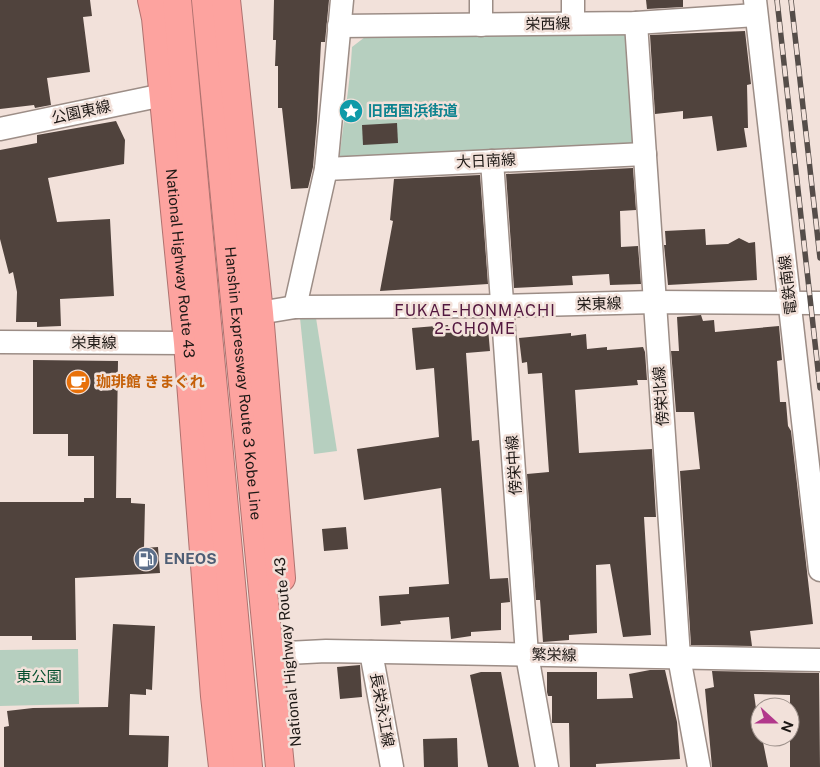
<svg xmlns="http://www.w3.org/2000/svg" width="820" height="767" font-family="'Public Sans','Noto Sans JP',sans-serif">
<rect width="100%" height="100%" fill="#f2e1da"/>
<g fill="#b6cfbf">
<path d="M620 31 630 40 637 148 339 162C343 122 350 86 352 47L365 37Z"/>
<polygon points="300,318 316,318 337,451 314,454"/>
<polygon points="78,649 79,704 0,706 0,650"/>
</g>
<g fill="#50433d">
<polygon points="0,0 90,0 92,16 83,17 90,72 47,78 51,105 35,108 34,105 0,109"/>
<polygon points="274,0 329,0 325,42 321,42 317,121 313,167 308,188 291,189 282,108 278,108 278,66 275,66 276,40 273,40"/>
<polygon points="646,0 683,0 683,7 647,9"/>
<polygon points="745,31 751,84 747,85 748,128 744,128 747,147 717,151 712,116 683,119 683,111 655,114 650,35"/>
<polygon points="116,121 125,140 124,164 48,178 57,222 110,219 114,296 60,299 61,326 37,327 37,322 16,322 17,292 13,272 9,274 0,239 0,150 37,143 37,135"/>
<polygon points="397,123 398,143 363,145 362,125"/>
<polygon points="633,168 636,210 620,211 621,247 638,246 641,284 610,285 609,274 572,276 573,285 514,288 506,174"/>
<polygon points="480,175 488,284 380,291 393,221 390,220 394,179"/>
<polygon points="705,229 706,245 728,244 739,238 749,243 755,242 757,280 668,285 664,245 666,245 665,231"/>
<polygon points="701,315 703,321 714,320 715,332 779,326 782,360 777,361 780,402 786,402 788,426 791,431 813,624 750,631 752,646 691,645 680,471 700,469 694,412 676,412 671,351 679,351 677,317"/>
<polygon points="448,325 449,332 488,328 490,351 466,353 472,441 479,440 490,579 508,578 510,602 501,603 501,630 471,632 471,636 451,639 449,617 400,621 401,624 381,626 379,596 409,594 409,587 449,584 441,488 364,500 357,449 439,437 434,368 416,370 412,328"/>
<polygon points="571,333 571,336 586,334 587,349 607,347 607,350 643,347 645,352 647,380 637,380 638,385 575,390 579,453 652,449 656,517 644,517 651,635 623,637 610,564 596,565 597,633 569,635 569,640 543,642 540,600 536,600 527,474 549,472 542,373 528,374 527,362 522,363 519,338"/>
<polygon points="33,360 118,361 116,498 131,498 131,503 145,504 144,548 158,547 160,573 75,578 76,640 32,640 32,636 0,636 0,502 84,502 84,498 94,498 94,456 68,456 68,434 33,434"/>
<polygon points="346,527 348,549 324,551 322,529"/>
<polygon points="113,624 155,626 152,690 146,689 146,695 130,694 129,735 169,736 168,767 4,767 4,727 9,726 7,711 33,708 108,707"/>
<polygon points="360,665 362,697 340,699 337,667"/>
<polygon points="650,670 665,670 677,722 680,759 596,764 596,767 570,767 569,723 552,723 552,696 548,696 547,692 547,672 597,672 597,699 633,698 629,674"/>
<polygon points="712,671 819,673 820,767 790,767 790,695 754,694 760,737 762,737 768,767 712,767 705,689 714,687"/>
<polygon points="481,672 501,672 519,767 488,767 470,675"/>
<polygon points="457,738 458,767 424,767 423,739"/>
</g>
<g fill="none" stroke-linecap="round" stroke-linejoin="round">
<g stroke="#9c8d86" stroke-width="25">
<g id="minor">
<polyline points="755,0 820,570"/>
<polyline points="573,23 573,0"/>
<polyline points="636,23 679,657 699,767"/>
<polyline points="481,25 481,0"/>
<polyline points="339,26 636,23 756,15"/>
<polyline points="0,129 163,95"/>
<polyline points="492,161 527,655 547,767"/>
<polyline points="326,169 645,154"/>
<polyline points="295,307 326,169 342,0"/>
<polyline points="259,313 295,307 502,306 655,302 820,303"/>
<polyline points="0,342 188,343"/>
<polyline points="371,652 392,767"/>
<polyline points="287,653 326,651 820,660"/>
</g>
</g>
<g stroke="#af726f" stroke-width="30">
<g id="highway">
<path id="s1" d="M152 0 156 18 188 343 215 696 223 767"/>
<polyline points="177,0 248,767"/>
<path id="s2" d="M206 0 280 767"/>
<polyline points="226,0 259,313 281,578"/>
</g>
</g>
<use href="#minor" stroke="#fff" stroke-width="22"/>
<use href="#highway" stroke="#fda39f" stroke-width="28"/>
<g stroke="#554d49" stroke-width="5.5">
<g id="rail">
<polyline points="777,0 820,388"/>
<polyline points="791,0 820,258"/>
</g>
</g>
<use href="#rail" stroke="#f2e1da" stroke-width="4" stroke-dasharray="11" stroke-linecap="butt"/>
</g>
<defs>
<g id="sight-disc" transform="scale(1.25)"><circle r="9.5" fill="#0f9aa8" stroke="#f2e1da"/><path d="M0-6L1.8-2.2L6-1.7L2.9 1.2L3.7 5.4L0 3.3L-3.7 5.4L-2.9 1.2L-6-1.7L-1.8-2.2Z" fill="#fff"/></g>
<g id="cafe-disc" transform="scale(1.25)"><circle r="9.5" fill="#e8710a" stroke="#f2e1da"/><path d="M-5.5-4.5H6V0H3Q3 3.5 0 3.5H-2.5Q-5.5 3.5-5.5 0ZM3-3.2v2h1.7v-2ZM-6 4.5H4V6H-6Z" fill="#fff"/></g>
<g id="fuel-disc" transform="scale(1.25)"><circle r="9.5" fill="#5c6f8a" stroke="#f2e1da"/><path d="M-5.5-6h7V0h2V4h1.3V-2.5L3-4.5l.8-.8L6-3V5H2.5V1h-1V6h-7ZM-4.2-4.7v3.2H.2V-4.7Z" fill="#fff"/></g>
</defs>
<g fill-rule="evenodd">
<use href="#sight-disc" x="351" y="111"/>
<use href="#cafe-disc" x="78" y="382"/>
<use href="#fuel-disc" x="146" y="559"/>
</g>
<g text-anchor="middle" stroke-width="5" stroke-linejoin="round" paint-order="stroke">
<g font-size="15" fill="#1d1815" stroke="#f2e1da">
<text transform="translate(548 24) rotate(-1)" y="5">栄西線</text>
<text transform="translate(81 112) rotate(-12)" y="5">公園東線</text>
<text transform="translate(486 161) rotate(-3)" y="5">大日南線</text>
<text dy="5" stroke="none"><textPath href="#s1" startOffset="265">National Highway Route 43</textPath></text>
<text transform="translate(788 285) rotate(-97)" y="5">電鉄南線</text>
<text transform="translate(599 304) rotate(-2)" y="5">栄東線</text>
<text x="94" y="348">栄東線</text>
<text dy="5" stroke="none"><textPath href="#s2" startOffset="385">Hanshin Expressway Route 3 Kobe Line</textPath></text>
<text transform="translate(661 396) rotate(-94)" y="5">傍栄北線</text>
<text transform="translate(514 465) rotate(-94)" y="5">傍栄中線</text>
<text transform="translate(288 652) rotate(-95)" y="5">National Highway Route 43</text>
<text transform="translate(554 655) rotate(1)" y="5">繁栄線</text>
<text transform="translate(382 710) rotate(80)" y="5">長栄永江線</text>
</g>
<g font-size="15" font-weight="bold" fill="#0d838f" stroke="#f2e1da" text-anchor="start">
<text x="368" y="116">旧西国浜街道</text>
</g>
<g font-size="15" font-weight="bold" fill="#c56008" stroke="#f2e1da" text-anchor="start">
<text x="96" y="387">珈琲館 きまぐれ</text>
</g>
<g font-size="15" font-weight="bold" fill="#4e5e75" stroke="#f2e1da" text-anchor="start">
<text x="164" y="564">ENEOS</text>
</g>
<g font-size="15" fill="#024e2d" stroke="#f2e1da">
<text x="39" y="682">東公園</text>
</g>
<g font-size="16" letter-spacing="1" fill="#52173f" stroke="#f2e1da">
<text x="475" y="316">FUKAE-HONMACHI<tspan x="475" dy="18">2-CHOME</tspan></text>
</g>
</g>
<g transform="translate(775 722) rotate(111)"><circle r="24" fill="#f2e1da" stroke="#9d918b"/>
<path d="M0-4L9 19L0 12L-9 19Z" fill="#b2388b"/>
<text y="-8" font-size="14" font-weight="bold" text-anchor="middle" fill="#1d1815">N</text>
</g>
</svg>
